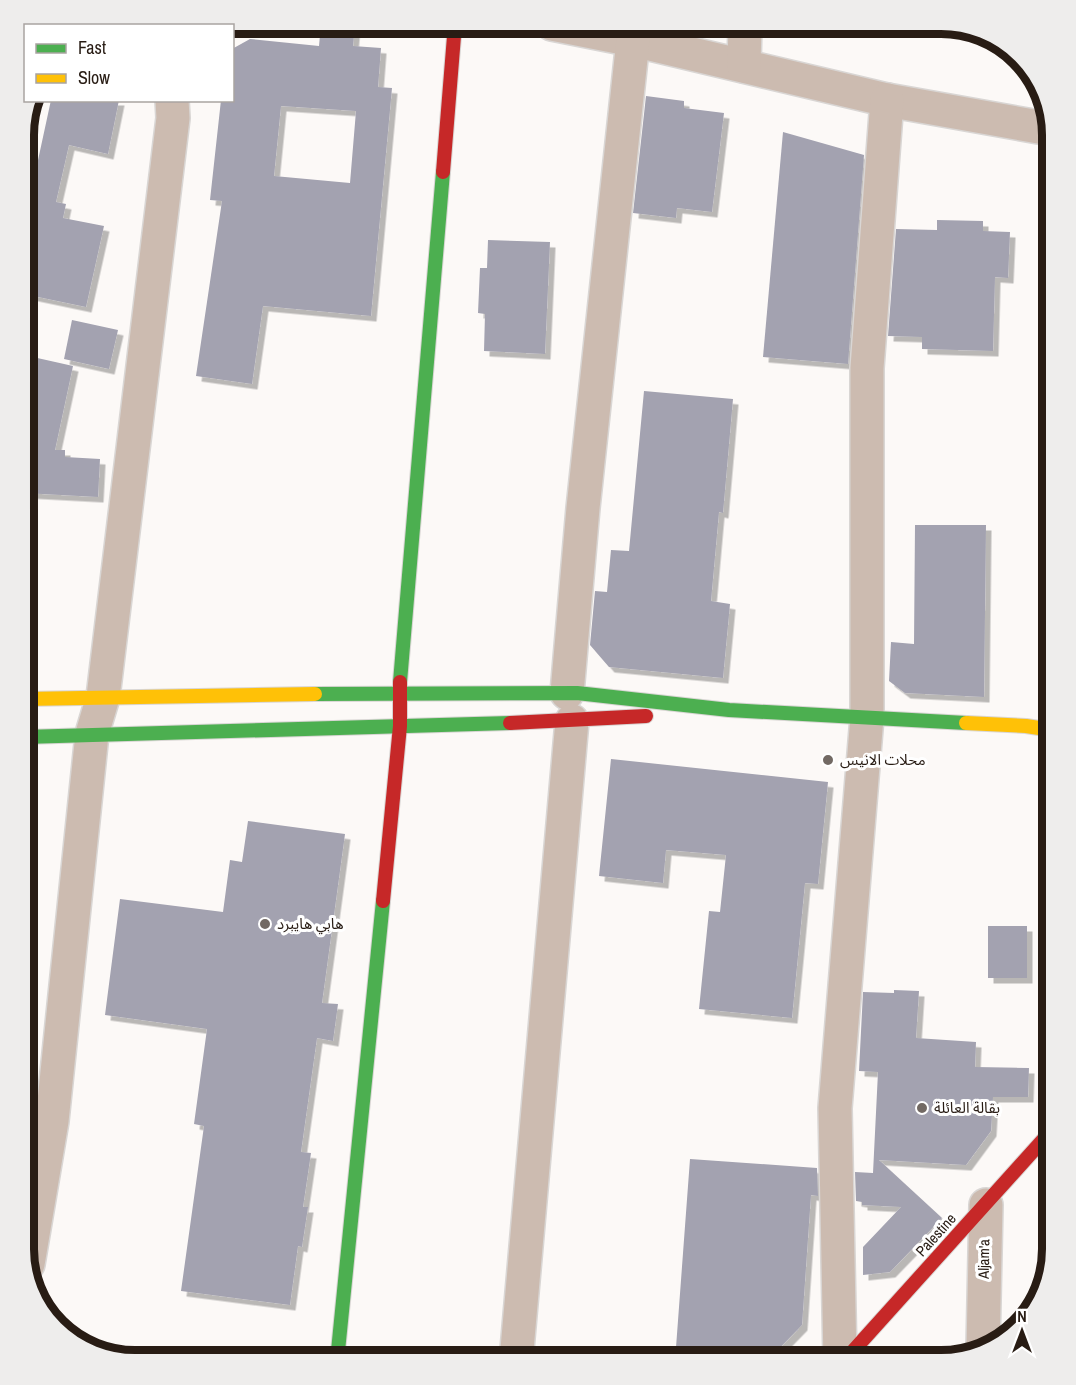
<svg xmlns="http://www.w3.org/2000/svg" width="1076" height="1385" font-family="'Archivo Narrow','Noto Sans Arabic',sans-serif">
<defs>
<filter id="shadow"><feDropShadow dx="5.5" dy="5.5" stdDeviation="0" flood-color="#0004"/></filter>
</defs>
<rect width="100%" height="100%" fill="#fcf9f7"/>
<g fill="#a3a2b0" fill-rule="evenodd" filter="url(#shadow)">
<path d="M321 24 355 25 353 46 381 48 378 87 392 88 371 316 263 306 252 384 196 376 222 201 210 200 221 100H232V49L250 39 319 46ZM281 106 356 111 350 183 274 176Z"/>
<polygon points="646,96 684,101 684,108 724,113 712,212 677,208 676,218 633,213"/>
<polygon points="51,100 119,100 108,154 69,145 56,202 66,204 63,218 104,226 86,307 24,294 24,225"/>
<polygon points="783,132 864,155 848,364 763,357"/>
<polygon points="937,220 983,221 983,231 1010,232 1008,278 995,277 993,351 922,349 922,337 888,336 896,229 937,230"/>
<polygon points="488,240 550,242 545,354 484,351 485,314 478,313 480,268 487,268"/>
<polygon points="72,320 118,330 109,369 64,359"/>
<polygon points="24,355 73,366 55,450 65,450 65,457 100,459 98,497 24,493"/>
<polygon points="644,391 733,399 723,513 719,512 711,601 730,604 723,678 609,667 590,645 595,591 607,592 611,550 629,551"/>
<polygon points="915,525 986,525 984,697 905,693 889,681 891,642 914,644"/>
<polygon points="611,759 828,782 818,884 805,883 792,1018 699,1009 709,911 720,912 726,855 666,850 663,883 599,876"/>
<polygon points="248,821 345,834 322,1003 338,1004 333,1041 317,1038 301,1152 311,1153 303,1207 308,1207 302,1247 298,1246 290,1305 181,1291 204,1126 194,1124 207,1029 105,1015 120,899 223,912 230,860 242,862"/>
<rect x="988" y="926" width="39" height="52"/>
<polygon points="894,990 919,991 916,1038 976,1042 975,1067 1029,1068 1028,1097 993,1097 991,1131 966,1165 879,1160 942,1218 890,1272 863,1275 863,1247 901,1207 862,1205 862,1202 856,1201 855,1172 873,1173 878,1072 859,1071 863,992 894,993"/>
<polygon points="690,1159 817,1168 818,1196 811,1195 802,1325 767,1361 675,1361"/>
</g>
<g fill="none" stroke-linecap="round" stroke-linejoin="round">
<g stroke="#d9d6d4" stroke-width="36">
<g id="street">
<polyline points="168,24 169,26"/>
<polyline points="552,24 633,40 887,100 1050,129"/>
<polyline points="744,66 745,24"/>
<polyline points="567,693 583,508 633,40"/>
<polyline points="28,1264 52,1121 92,734 103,697 173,118 172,100"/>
<polyline points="983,1348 986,1205"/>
<polyline points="516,1361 572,721"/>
<polyline points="840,1361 835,1108 867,717 867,368 887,100"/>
</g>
</g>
<g stroke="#d9d6d4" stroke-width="16">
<g id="fast">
<polyline points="400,682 443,172"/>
<polyline points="315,694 577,693 729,710 966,723"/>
<polyline points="24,737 510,723"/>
<polyline points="337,1361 383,901"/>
</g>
</g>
<g stroke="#d9d6d4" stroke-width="16">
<g id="slow">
<polyline points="24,699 315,694"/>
<polyline points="966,723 1026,726 1052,730"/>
</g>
</g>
<g stroke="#d9d6d4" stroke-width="16">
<g id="jam">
<polyline points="443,172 455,24"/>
<polyline points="510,723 646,716"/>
<polyline points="383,901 400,726 400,682"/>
<polyline points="844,1361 1052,1130"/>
</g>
</g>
<use href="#street" stroke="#ccbbb0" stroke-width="33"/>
<use href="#fast" stroke="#4caf50" stroke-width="14"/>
<use href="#slow" stroke="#ffc107" stroke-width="14"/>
<use href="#jam" stroke="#c62828" stroke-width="14"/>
</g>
<g fill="#726963" stroke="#fff" stroke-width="2">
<circle cx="828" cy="760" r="6"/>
<circle cx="265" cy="924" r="6"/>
<circle cx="922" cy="1108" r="6"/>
</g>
<g text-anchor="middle" stroke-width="6" stroke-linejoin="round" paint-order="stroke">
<g font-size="15" fill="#281c14" stroke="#fff" text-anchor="start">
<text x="840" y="765">محلات الانيس</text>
<text x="277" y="929">هابي هايبرد</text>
<text x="934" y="1113">بقالة العائلة</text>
</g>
<g font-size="15" fill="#281c14" stroke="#fff">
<text transform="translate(936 1235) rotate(-48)" y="5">Palestine</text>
<text transform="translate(984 1259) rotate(-89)" y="5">Aljam'a</text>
</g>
</g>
<path d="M0 0H1076V1385H0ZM135 34H941A101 101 0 0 1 1042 135V1249A101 101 0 0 1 941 1350H135A101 101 0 0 1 34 1249V135A101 101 0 0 1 135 34Z" fill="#eeedec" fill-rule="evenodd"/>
<path fill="none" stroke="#281c14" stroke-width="8" d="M135 34H941A101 101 0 0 1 1042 135V1249A101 101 0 0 1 941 1350H135A101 101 0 0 1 34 1249V135A101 101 0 0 1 135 34Z"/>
<rect x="24" y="24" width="210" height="78" fill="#ffffff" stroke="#a9a4a1" stroke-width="1.5"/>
<rect x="36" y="44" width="30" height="9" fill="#4caf50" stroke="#a9a4a1" stroke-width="1.5"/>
<text x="78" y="54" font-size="18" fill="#281c14">Fast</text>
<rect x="36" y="74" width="30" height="9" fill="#ffc107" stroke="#a9a4a1" stroke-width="1.5"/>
<text x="78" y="84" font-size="18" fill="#281c14">Slow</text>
<g transform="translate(1022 1331)" stroke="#ffffff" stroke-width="4.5" paint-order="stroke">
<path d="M0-4.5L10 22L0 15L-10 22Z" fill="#281c14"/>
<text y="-9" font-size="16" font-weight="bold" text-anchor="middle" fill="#281c14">N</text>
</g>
</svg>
